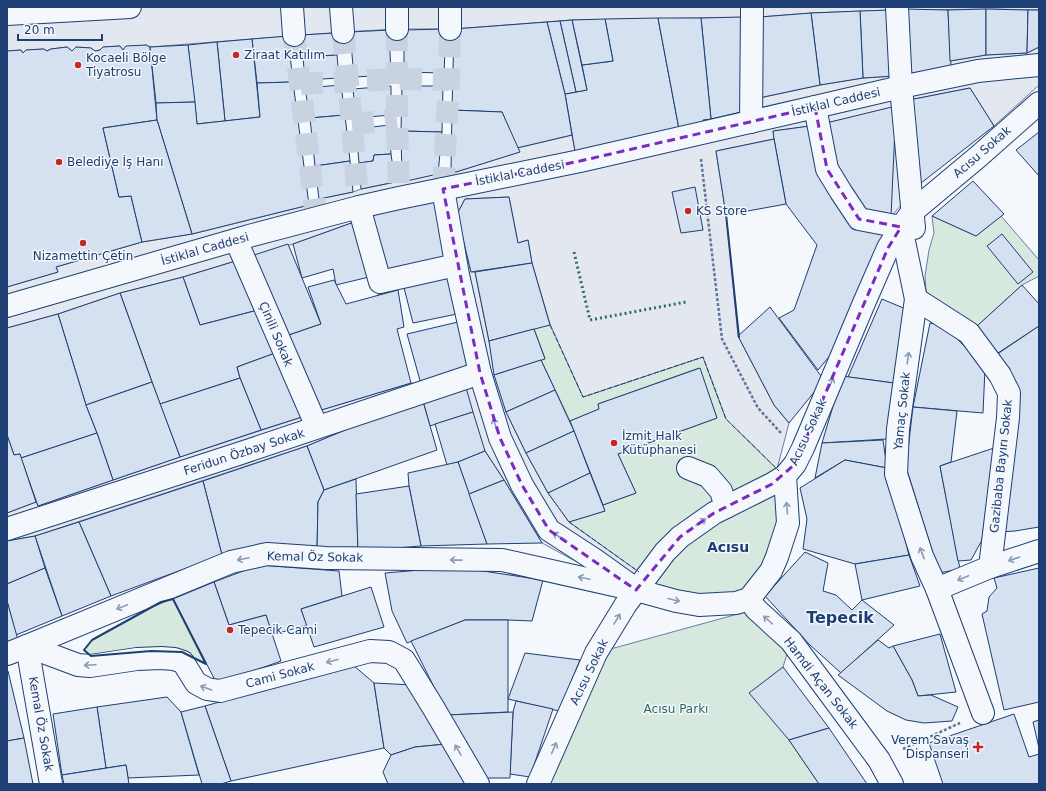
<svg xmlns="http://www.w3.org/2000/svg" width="1046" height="791" font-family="'DejaVu Sans',sans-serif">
<rect width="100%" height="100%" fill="#f4f7fb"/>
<g fill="#d7e8df" stroke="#687fa3">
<polygon points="932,216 976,236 1001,216 1039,260 1039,276 1022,285 976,327 933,300 926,291 925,276 929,250 934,233"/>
<polygon points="548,318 583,397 703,357 726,419 785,476 788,523 749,599 676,601 645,577 569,522 605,511 603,505 636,493 618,454 717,418 699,368 598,404 599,409 570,421 541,360 545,358 534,329"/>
<polygon points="173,599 206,664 182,652 91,656 84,650 92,640 161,602"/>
<polygon points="756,609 791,641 783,667 789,740 819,784 538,784 596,653"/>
</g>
<g fill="#e3e8f0" stroke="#687fa3" fill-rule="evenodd">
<polygon points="7,7 1039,7 1039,10 993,9 891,10 811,13 760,17 572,20 454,29 397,29 343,32 252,39 150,47 146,45 123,50 120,46 103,47 100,50 95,51 91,48 76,47 72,51 67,47 51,49 47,51 43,49 26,50 23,53 21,50 7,51"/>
<path d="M1039 47V85L994 126 970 88 909 100 911 193 891 217 887 237 848 218 817 125 773 131 774 139 716 151 726 215 738 336 774 405 789 423 777 469 726 419 703 357 583 397 550 324 532 263 528 240 518 243 509 197 465 199 457 214 471 272H475L489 341 506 412 526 453 548 493 569 522 646 577 621 586 542 543 504 480 485 451 422 398 307 446 35 536 7 541V513L36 502 38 506 180 457 302 417 239 260 183 277 120 293 58 314 7 328V287L58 272 56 267 142 242 192 234 309 205 319 199 353 192 361 189 451 171 456 172 519 152 517 148 572 135 575 151 703 120 711 119 741 112 759 98 820 85 863 78 894 76 950 61 986 55 1027 53ZM849 118 861 213 822 124ZM437 197 383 275 367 217ZM357 221 378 295 398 290 403 280 457 314 471 367 421 384 411 383 318 411 249 257 293 244Z"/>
</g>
<g fill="#d5e0f0" stroke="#1d3f73">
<polygon points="905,9 948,10 951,66 908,74"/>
<polygon points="986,9 986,55 950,61 948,10"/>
<polygon points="986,9 1028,10 1027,53 986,55"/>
<polygon points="891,10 894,76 863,78 860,11"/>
<polygon points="1028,10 1039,10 1039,47 1027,53"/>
<polygon points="860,11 863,78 820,85 811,13"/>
<polygon points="811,13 820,85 759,98 760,17"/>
<polygon points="741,17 741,112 711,119 701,18"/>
<polygon points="658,18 679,129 575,151 565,94 587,90 582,65 613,61 605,19"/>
<polygon points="658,18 701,18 711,119 703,120 703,125 679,129"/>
<polygon points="605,19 613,61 582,65 572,20"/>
<polygon points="572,20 587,90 576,92 560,21"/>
<polygon points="560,21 576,92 565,94 547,22"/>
<polygon points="547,22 565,94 572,135 517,148 502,112 452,110 454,29"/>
<polygon points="446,29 444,73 404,72 404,30"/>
<polygon points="389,30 391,75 354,77 350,32"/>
<polygon points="335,33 337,55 303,57 301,35"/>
<polygon points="288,36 293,82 257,83 252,39"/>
<polygon points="252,39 260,117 225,121 217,42"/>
<polygon points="217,42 225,121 197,124 188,45"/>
<polygon points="146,45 150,47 157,120 103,128 119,197 131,196 142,242 56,267 58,272 7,287 7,51 21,50 23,53 26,50 44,49 47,51 51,49 67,47 72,51 76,47 91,48 95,51 100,50 103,47 120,46 123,50 126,46"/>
<polygon points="188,45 195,102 156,103 150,47"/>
<polygon points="337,55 339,78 305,80 303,57"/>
<polygon points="293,82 309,205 192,234 157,120 156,103 195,102 197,124 260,117 257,83"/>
<polygon points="341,85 345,115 310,118 305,88"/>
<polygon points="391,86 391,115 356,118 353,89"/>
<polygon points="402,86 443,86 442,132 401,131"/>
<polygon points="970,88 994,126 916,187 909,100"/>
<polygon points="896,106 891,217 861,213 830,166 822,124"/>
<polygon points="452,110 502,112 520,152 456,172 451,171"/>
<polygon points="345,115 350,161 315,166 310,118"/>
<polygon points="157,120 192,234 142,242 131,196 119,197 103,128"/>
<polygon points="389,125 391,154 374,155 373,161 359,163 356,129"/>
<polygon points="817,125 848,218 887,237 843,340 818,370 779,318 794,310 817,245 786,204 774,139 773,131"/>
<polygon points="401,131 442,132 438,174 402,182"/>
<polygon points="1039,132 1039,176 1016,150"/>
<polygon points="774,139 786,204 726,215 716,151"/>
<polygon points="391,154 395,182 361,189 359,163 373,161 374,155"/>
<polygon points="350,161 353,192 319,199 315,166"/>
<polygon points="973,181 1004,214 976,236 932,216"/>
<polygon points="695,187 703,230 681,233 672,192"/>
<polygon points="437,197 448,264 383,275 367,217"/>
<polygon points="509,197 518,243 528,240 532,263 471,272 457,214 465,199"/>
<polygon points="357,221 373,276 336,285 333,269 302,278 293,244"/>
<polygon points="1002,234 1033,272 1018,284 987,246"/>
<polygon points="288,244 321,324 286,336 248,257"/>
<polygon points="239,260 258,310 200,325 183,277"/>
<polygon points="532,263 550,325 489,341 475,272"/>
<polygon points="448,268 457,314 413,323 402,280"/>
<polygon points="183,277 200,325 258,310 278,352 237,367 240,378 160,404 120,293"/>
<polygon points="334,280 346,304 398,290 404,327 397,329 411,383 318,411 286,336 321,324 308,287"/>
<polygon points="1022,285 1039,304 1039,326 998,353 976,327"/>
<polygon points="120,293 152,382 86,405 58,314"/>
<polygon points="882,299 908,310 894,383 848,377"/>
<polygon points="770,307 824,380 789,423 774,405 738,336"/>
<polygon points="58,314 86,405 97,433 21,458 20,454 14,455 7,435 7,328"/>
<polygon points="458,322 471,367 421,384 407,334"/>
<polygon points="930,323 945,326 985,368 983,413 913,407"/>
<polygon points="1039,326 1039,527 1015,531 998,532 1015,410 993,357"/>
<polygon points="534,329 545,359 494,375 489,341"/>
<polygon points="278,352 302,417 261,430 240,378 237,367"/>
<polygon points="541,360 555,390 506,412 494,375"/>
<polygon points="700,368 717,418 618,454 636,493 603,505 570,421 599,409 598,404"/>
<polygon points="842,376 894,383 887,439 822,443"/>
<polygon points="240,378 261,430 180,457 160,404"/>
<polygon points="152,382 180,457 113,480 97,433 86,405"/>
<polygon points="465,384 473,412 430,426 422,398"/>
<polygon points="555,390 574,431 526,453 506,412"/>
<polygon points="422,398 437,450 324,490 307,446"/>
<polygon points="913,407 957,411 951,462 940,466 960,569 939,573 906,467"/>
<polygon points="473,412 485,451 458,462 447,465 435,424"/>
<polygon points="574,431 590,473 548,493 526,453"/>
<polygon points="97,433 113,480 38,506 21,458"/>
<polygon points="7,435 14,455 20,454 36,502 7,513"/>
<polygon points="883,440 887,468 845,460 815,478 822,443"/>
<polygon points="307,446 324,490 318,502 317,551 222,555 203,481"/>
<polygon points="994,448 982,540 971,560 958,561 940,466"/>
<polygon points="485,451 504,480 469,494 458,462"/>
<polygon points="845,460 887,468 909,555 855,564 803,549 807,519 800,488"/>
<polygon points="458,462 487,544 421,546 409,486 408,473"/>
<polygon points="590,473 605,511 569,522 548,493"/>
<polygon points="356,479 358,551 317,551 318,502 324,490"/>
<polygon points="504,480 542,543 487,544 469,494"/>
<polygon points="203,481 222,555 111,596 79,522"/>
<polygon points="409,486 421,546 358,551 356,494"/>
<polygon points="79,522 111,596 62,616 35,536"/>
<polygon points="35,536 45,568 7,584 7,541"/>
<polygon points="805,552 828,563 823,591 836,595 852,610 862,600 894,625 841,673 810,645 765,596"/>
<polygon points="909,555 920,586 862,600 855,564"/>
<polygon points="259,565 339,571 342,596 301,609 307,625 272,635 266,615 229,625 214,582"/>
<polygon points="456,567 543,580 532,621 508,620 465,620 407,643 392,611 385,573"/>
<polygon points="45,568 62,616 16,635 7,601 7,584"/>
<polygon points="1039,568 1039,702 1004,710 982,614 987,611 989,597 997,588 994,578"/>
<polygon points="214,582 229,625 266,615 281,661 217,684 173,599"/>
<polygon points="371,587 384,627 314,647 301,609"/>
<polygon points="7,601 18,640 7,644"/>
<polygon points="465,620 508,620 508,712 448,715 411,641"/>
<polygon points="940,634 956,692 918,696 912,680 893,646"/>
<polygon points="878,640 889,648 893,646 912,680 918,696 931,695 958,707 952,721 924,723 906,720 887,711 838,675"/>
<polygon points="525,653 580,660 559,711 508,699"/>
<polygon points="353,665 374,683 384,748 231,781 205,706"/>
<polygon points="783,667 829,728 789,740 749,693"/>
<polygon points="7,671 8,671 24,738 7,741"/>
<polygon points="374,683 413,685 446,744 415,747 391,755 384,748"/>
<polygon points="167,697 181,712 199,775 128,778 126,765 106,768 97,707"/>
<polygon points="516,701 553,709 530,777 510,774 513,712"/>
<polygon points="205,706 231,781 221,784 202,784 181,712"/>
<polygon points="97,707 106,768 62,775 53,714"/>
<polygon points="513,712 510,778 484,778 448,715"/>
<polygon points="1014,714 1029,757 1039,754 1039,784 943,784 929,743"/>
<polygon points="1039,720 1039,748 1033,722"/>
<polygon points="829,728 867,784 819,784 789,740"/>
<polygon points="24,738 33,784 7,784 7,741"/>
<polygon points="446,744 470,784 388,784 383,772 391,755 415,747"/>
<polygon points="126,765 129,784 64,784 62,775"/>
</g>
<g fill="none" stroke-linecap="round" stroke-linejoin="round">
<g stroke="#c9d2e0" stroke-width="22" stroke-dasharray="22 11" stroke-linecap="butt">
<polyline points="397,29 397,120 399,198"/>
<polyline points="343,32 348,82 359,207"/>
<polyline points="294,35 316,218"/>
<polyline points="301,84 397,79 449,80"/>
<polyline points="352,124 397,120"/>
<polyline points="443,189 449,80 450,29"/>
</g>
<g stroke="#1d3f73" stroke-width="24">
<g id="minor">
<polyline points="292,7 294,35"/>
<polyline points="341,7 343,32"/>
<polyline points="397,7 397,29"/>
<polyline points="897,7 901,87 914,228"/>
<polyline points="7,14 130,7"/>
<polyline points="450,29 450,7"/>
<polyline points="815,107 827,169 841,192 859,219 901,227 916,299 898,429 896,474 922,556 937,589 983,713"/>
<polyline points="751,122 752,7"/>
<polyline points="443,189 458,275 480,373 500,438 522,485 549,530 595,560 630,585"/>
<polyline points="359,207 380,282 456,265"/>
<polyline points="236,240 317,427"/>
<polyline points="916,299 969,333 1000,375 1009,393 1008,418 990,567"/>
<polyline points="7,306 249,236 359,207 399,198 580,161 815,107 901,87 978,71 1039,65"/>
<polyline points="688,468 708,476 721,491 726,507"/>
<polyline points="785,476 788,523 777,557 771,571 749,599 756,609 791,641 879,760 892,784"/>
<polyline points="7,529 238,454 480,373"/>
<polyline points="937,589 990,567 1039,551"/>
<polyline points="27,646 78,665 90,666 137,659 161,658 174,659 183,662 196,683 207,689 220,691 370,651 389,652 404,660 433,707 478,784"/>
<polyline points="27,646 51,784"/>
<polyline points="7,654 27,646 231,562 267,554 326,558 502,560 636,590 676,601 699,605 736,603 749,599"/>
</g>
</g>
<g stroke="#1d3f73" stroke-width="24">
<polyline id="major" points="538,784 596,653 626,604 665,552 680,537 714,513 772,484 785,476 795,464 803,448 864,303 888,248 901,227 912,212 979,156 1039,103"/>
</g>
<g stroke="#5e769c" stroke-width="2.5" stroke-dasharray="3 2" stroke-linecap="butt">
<polyline points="701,159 722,339 758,408 781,433"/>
<polyline points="903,749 960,723"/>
</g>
<use href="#minor" stroke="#f4f7fb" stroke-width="22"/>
<use href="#major" stroke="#f4f7fb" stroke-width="22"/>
<polyline stroke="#2c6c60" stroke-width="3" stroke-dasharray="2 3" stroke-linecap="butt" points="574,252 590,320 686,302"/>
<g stroke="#1d3f73" stroke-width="1" stroke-dasharray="5 2" stroke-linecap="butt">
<polyline points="550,325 583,397 703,357 726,419 779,471"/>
<polyline points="569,522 639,572"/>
</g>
<g stroke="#1d3f73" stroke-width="2">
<polyline points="726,214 739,337"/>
<polygon points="173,599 206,664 182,652 151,651 91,656 84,650 92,640 161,602"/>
</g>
</g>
<defs><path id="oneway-shaft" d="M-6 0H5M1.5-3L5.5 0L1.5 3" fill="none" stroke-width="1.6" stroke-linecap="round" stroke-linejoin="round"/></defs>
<g stroke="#889bb7">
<use href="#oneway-shaft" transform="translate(908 358) rotate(-82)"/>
<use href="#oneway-shaft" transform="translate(831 383) rotate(-67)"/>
<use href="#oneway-shaft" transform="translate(495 424) rotate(-107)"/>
<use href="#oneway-shaft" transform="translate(787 508) rotate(-94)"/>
<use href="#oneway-shaft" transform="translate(701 522) rotate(-34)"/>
<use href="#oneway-shaft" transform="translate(558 536) rotate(-147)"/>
<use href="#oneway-shaft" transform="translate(922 553) rotate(-110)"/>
<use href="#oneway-shaft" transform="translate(243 559) rotate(168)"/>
<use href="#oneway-shaft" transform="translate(1014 559) rotate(161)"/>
<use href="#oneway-shaft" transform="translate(456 560) rotate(-179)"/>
<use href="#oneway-shaft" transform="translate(584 578) rotate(-168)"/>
<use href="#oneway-shaft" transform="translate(963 578) rotate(157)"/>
<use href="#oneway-shaft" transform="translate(674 600) rotate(14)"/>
<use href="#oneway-shaft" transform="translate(122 607) rotate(158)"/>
<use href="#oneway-shaft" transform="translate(617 619) rotate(-59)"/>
<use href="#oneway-shaft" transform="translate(768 620) rotate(-138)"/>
<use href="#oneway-shaft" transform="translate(332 661) rotate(165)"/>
<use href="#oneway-shaft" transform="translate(90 665) rotate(177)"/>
<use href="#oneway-shaft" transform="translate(206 688) rotate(-160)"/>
<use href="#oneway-shaft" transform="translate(554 748) rotate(-66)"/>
<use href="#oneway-shaft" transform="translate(458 750) rotate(-120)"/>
</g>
<path fill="none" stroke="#7b2cbf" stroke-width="3" stroke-dasharray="8 5" stroke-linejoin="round" d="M815 107 827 169 859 219 901 227 888 248 795 464 772 484 714 513 680 537 636 590 549 530 522 485 500 438 480 373 443 189 580 161Z"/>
<g fill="#c62828" stroke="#f4f7fb" stroke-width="1.5">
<circle cx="236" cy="55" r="4"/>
<circle cx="78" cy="65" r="4"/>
<circle cx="59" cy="162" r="4"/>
<circle cx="688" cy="211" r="4"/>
<circle cx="83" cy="243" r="4"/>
<circle cx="614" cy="443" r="4"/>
<circle cx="230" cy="630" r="4"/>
<path d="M976 741h4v4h4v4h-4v4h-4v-4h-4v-4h4z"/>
</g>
<g text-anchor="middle" stroke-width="3" stroke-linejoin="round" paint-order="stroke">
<g font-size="12" fill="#1d3f73" stroke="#f4f7fb" text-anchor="start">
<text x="244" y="59">Ziraat Katılım</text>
<text x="86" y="62">Kocaeli Bölge<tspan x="86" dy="14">Tiyatrosu</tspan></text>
<text x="67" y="166">Belediye İş Hanı</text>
<text x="696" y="215">KS Store</text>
<text x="83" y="260" text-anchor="middle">Nizamettin Çetin</text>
<text x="622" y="440">İzmit Halk<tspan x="622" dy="14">Kütüphanesi</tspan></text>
<text x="238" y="634">Tepecik Cami</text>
<text x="969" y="744" text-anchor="end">Verem Savaş<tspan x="969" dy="14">Dispanseri</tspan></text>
</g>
<g font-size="12" fill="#1d3f73" stroke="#f4f7fb">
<text transform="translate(836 102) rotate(-13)" y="4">İstiklal Caddesi</text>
<text transform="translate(982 152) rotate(-41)" y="4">Acısu Sokak</text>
<text transform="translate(520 173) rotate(-11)" y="4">İstiklal Caddesi</text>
<text transform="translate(205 249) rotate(-16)" y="4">İstiklal Caddesi</text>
<text transform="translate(276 334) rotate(67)" y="4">Çinili Sokak</text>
<text transform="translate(902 411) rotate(-84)" y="4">Yamaç Sokak</text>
<text transform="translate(808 432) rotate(-65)" y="4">Acısu Sokak</text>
<text transform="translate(244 452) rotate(-18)" y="4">Feridun Özbay Sokak</text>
<text transform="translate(1001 466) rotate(-84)" y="4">Gazibaba Bayırı Sokak</text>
<text transform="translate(315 557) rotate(1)" y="4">Kemal Öz Sokak</text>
<text transform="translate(589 672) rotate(-64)" y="4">Acısu Sokak</text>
<text transform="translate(280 675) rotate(-15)" y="4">Cami Sokak</text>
<text transform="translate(821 683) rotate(52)" y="4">Hamdi Açan Sokak</text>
<text transform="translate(41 724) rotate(80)" y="4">Kemal Öz Sokak</text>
</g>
<g font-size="12" fill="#2c6c60" stroke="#f4f7fb">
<text x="676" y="713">Acısu Parkı</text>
</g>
<g font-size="14" font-weight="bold" fill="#1d3f73" stroke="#f4f7fb">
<text x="728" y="552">Acısu</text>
</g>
<g font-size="16" font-weight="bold" fill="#1d3f73" stroke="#f4f7fb">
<text x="840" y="623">Tepecik</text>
</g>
</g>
<rect width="1046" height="791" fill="none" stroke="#1d3f73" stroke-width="16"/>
<path d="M18 34v6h84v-6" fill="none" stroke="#1d3f73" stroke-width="2"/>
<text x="24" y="34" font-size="12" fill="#1d3f73" stroke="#f4f7fb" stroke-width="3" paint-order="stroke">20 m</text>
</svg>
